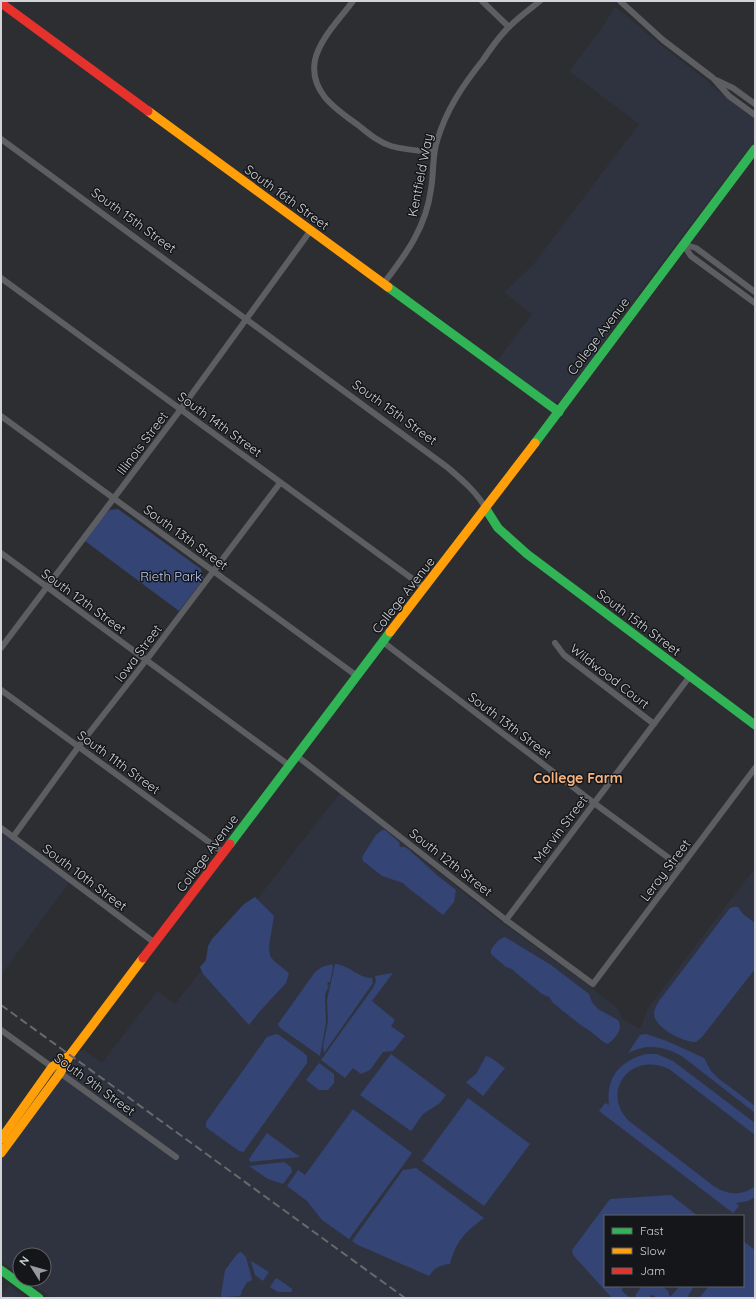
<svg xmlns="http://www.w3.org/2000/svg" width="756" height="1299" font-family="Quicksand,sans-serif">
<rect width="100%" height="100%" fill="#2d2e32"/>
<g fill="#2f333f" fill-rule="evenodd">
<polygon points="615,7 626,15 657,42 705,79 725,97 755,119 755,140 611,330 600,349 560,401 553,402 497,361 532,314 504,292 533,265 639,124 569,71 602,28"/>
<path d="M340 793 493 916 591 987 619 1010 621 1017 627 1022 640 1029 648 1008 755 868V1298H52L26 1279H44V1255H20V1275L1 1261V1158L56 1086 80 1051 84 1050 102 1063 157 991 175 1004ZM605 1216H743V1286H605Z"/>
<polygon points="1,828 71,880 1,975"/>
<polygon points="9,1285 26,1298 1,1298"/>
</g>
<g fill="#344474">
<polygon points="118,509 201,569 203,577 202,581 179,611 85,541 106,513 110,510"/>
<polygon points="382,830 385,830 399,842 400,847 405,847 408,849 438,876 456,890 454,902 443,915 407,887 403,883 382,876 363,861 362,857 376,835"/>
<polygon points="255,897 274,916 269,946 270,956 274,961 289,973 286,983 260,1011 249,1025 203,974 200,967 206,960 208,946 212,939 244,904"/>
<path d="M733 907H738L743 914 755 923V969L702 1037 696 1042C684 1043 653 1027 654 1013 654 1009 657 1005 659 1001L730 908Z"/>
<path d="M505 937 551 965 589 994 592 1002 598 1009 618 1020C624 1028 615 1040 607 1044L605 1043C597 1037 590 1030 582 1026L553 1003 549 997 542 994 516 973 512 969 506 967 491 954V950C495 944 498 939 505 937Z"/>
<polygon points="332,964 333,967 330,982 328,982 327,985 329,985 325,995 326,1023 320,1056 280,1028 278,1024 315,972 322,967"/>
<path d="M335 964C349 965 358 978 372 978L373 983 324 1053 323 1046 328 1021 327 1000Z"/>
<polygon points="393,973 372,1001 395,1020 391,1026 405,1036 393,1051 383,1052 370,1070 361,1074 353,1068 345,1078 321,1060 373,988 376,981 375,976"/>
<polygon points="276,1034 279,1035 304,1053 307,1056 307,1063 245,1150 244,1152 239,1151 207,1128 206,1127 206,1122 267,1037"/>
<path d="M646 1034 667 1041 704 1058 711 1071 718 1078 755 1106V1113L683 1057C665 1046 647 1043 628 1053L640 1035Z"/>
<polygon points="391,1054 446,1095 440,1103 423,1114 411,1131 360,1095"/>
<path d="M646 1054H657L673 1061 755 1123V1135L669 1069C631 1051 600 1091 629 1121L715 1187C728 1195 743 1196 755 1186V1197L748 1201 736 1203 739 1206 733 1213 599 1111 605 1103 609 1105C606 1078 619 1061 646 1054Z"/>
<path d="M486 1056C493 1057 498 1064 505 1068L483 1096 467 1083 466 1082 476 1074Z"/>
<polygon points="319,1063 334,1074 334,1083 328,1090 319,1090 306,1080"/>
<polygon points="468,1098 530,1144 484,1206 422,1161"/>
<polygon points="353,1109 412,1153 349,1239 322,1220 307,1201 287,1186 298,1170 305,1175"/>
<polygon points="267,1133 300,1157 250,1162 249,1159"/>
<polygon points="284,1162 291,1167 292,1172 283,1184 268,1179 249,1166"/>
<path d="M416 1168 484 1218C465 1232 456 1241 450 1264 440 1265 434 1268 429 1276L358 1245 352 1241 403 1170Z"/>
<polygon points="671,1195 698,1216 605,1216 605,1286 623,1286 622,1291 630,1298 612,1298 573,1255 572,1250 610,1199"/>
<polygon points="743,1241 755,1250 755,1298 699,1298 709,1286 743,1286"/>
<polygon points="241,1252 246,1257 252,1279 250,1282 248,1281 241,1292 242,1293 240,1296 222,1297 221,1295 225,1270 238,1253"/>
<polygon points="251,1261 269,1272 263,1281 255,1275 251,1262"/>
<polygon points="277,1278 292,1289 292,1292 278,1292 270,1287 275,1279"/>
<polygon points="642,1286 662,1286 668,1291 670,1297 680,1286 694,1286 687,1298 655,1298 655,1296 652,1295 650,1296 650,1298 636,1298 636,1294"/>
</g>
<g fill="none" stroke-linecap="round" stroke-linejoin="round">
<g stroke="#5d5e61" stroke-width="6">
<path d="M353 1C340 19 320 38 315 60 309 92 336 109 358 125 368 133 378 142 391 146 405 150 420 151 434 152"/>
<polyline points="482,1 509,27"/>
<polyline points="620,1 663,40 713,78 729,96 755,115"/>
<polyline points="716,80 733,88 755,104"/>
<path d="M1 139 447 467C461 479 477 492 486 509"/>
<polyline points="683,244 691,256 755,303"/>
<polyline points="683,244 696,248 755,292"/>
<polyline points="1,278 425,588"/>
<path d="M384 283C407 253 426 227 431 189 434 173 432 156 437 141 446 110 463 85 483 60 491 48 499 36 510 26 519 17 530 9 540 1"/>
<polyline points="1,416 357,676"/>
<polyline points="1,553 290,766"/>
<polyline points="383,642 594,803 681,867"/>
<polyline points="555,643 564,655 654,724"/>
<polyline points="1,648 181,409 311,230"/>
<polyline points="1,690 224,853"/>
<polyline points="297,756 506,920 593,984 755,768"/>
<polyline points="1,828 155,943"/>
<polyline points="13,837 79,746 151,654 280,483"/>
<polyline points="506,920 690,676"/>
<polyline points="1,1030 176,1157"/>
</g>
<g stroke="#30b455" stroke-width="9">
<polyline points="388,287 559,412"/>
<polyline points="535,443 755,149"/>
<polyline points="486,509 498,528 527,554 755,725"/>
<polyline points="230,844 390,632"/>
<polyline points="1,1270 39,1298"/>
</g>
<g stroke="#ff9f0a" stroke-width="9">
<polyline points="148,111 388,287"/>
<polyline points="390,632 535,443"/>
<polyline points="1,1139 52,1067 67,1057"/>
<polyline points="1,1153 60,1073 70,1055 143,958"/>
</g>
<g stroke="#e5322d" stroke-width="9">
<polyline points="1,3 148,111"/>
<polyline points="143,958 230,844"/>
</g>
<polyline stroke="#68696b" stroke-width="2" stroke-dasharray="8 4" stroke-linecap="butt" points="1,1005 405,1298"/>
</g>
<g text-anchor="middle" stroke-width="3" stroke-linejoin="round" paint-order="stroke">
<g font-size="13" fill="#d2d4d9" stroke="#141619">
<text transform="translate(420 175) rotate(-79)" y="5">Kentfield Way</text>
<text transform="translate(287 197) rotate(36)" y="5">South 16th Street</text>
<text transform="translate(134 220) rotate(36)" y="5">South 15th Street</text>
<text transform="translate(598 336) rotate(-53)" y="5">College Avenue</text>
<text transform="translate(395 412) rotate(36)" y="5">South 15th Street</text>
<text transform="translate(220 424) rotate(36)" y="5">South 14th Street</text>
<text transform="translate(142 443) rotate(-53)" y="5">Illinois Street</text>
<text transform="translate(186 537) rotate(36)" y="5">South 13th Street</text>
<text transform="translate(403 595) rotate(-52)" y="5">College Avenue</text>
<text transform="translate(84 601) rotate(36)" y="5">South 12th Street</text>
<text transform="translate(639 622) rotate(37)" y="5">South 15th Street</text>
<text transform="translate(138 653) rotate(-53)" y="5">Iowa Street</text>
<text transform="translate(610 676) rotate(38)" y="5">Wildwood Court</text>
<text transform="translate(510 725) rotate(37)" y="5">South 13th Street</text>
<text transform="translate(119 762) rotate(36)" y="5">South 11th Street</text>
<text transform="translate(560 829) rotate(-53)" y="5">Mervin Street</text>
<text transform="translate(207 853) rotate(-53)" y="5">College Avenue</text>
<text transform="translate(451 862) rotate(38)" y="5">South 12th Street</text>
<text transform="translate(665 870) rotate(-53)" y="5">Leroy Street</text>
<text transform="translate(85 877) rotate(37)" y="5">South 10th Street</text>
<text transform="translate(95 1084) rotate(36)" y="5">South 9th Street</text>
</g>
<g font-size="13" fill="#becdf3" stroke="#141619">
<text x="171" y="581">Rieth Park</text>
</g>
<g font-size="14" font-weight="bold" fill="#f5b482" stroke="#141619">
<text x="578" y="783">College Farm</text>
</g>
</g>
<rect width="756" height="1299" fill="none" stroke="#d2d4d9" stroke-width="4"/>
<rect x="604" y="1215" width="140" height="72" fill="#141619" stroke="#606266"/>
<rect x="612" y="1228" width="20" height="6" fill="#30b455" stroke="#606266"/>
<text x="640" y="1235" font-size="12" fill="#d2d4d9">Fast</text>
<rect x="612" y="1248" width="20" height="6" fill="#ff9f0a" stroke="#606266"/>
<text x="640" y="1255" font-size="12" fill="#d2d4d9">Slow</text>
<rect x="612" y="1268" width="20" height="6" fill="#e5322d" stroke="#606266"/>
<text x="640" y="1275" font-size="12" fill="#d2d4d9">Jam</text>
<g transform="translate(32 1267) rotate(307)"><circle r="19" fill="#141619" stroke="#606266"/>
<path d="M0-3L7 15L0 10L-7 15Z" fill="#989a9f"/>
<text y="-6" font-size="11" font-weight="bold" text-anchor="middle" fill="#d2d4d9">N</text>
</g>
</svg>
